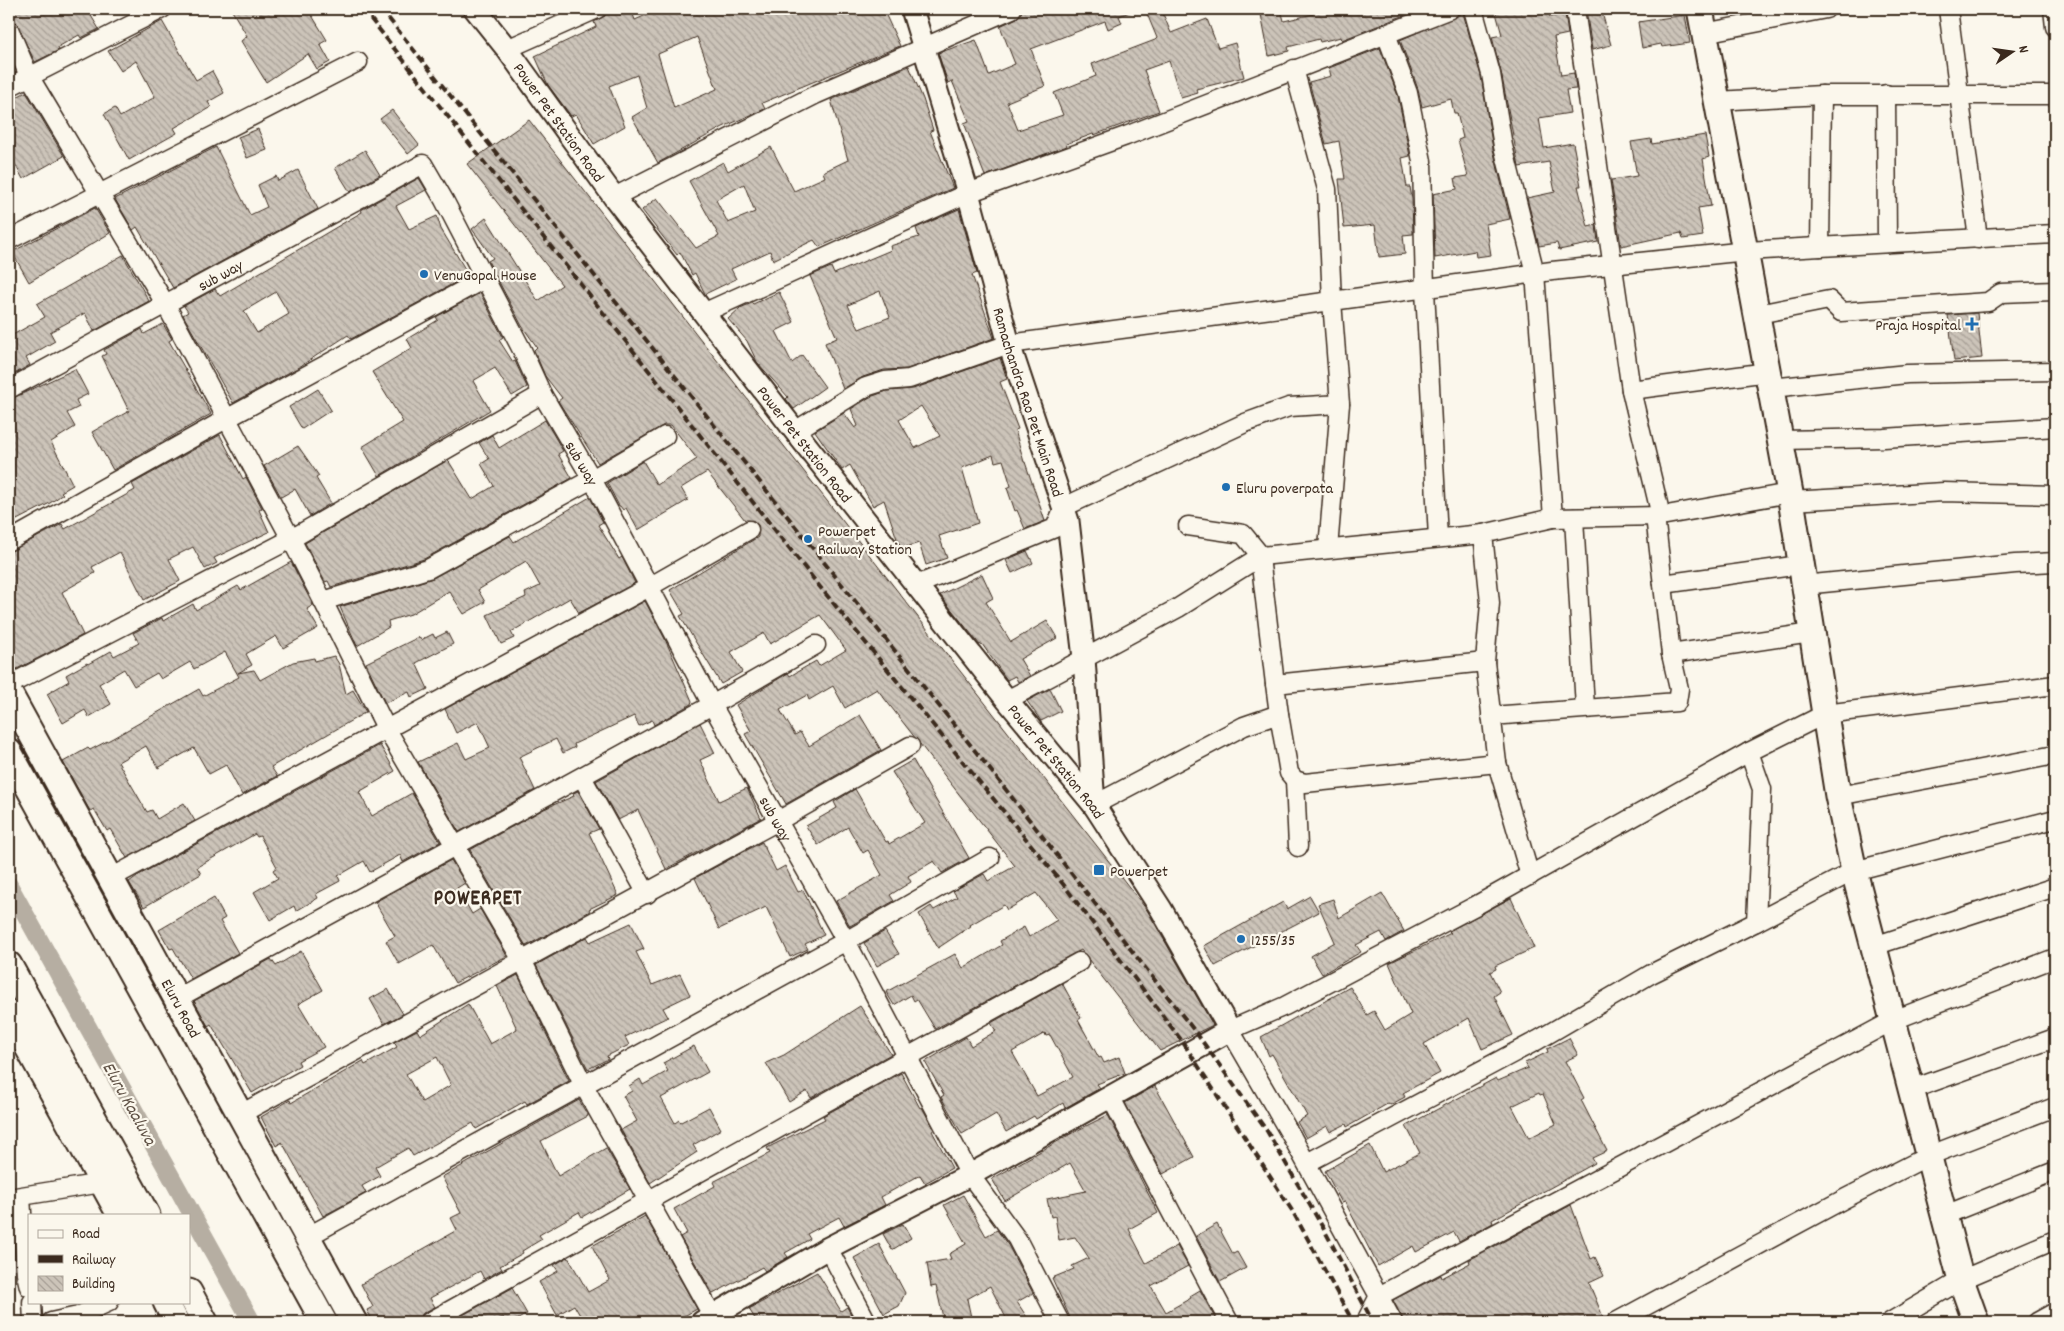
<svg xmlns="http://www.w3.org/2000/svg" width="2064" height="1331" font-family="Dekko,sans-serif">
<defs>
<pattern id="building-back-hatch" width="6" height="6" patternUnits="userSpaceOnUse" patternTransform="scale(1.25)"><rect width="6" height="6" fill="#ccc4b9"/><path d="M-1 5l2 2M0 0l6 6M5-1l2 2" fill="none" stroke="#a79f96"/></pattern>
</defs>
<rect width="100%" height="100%" fill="#fbf7ec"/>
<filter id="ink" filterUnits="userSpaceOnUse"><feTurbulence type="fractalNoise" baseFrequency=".02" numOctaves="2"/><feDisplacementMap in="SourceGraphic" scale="10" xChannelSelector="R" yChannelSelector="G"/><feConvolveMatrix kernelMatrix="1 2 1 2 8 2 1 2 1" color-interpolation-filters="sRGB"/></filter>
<g filter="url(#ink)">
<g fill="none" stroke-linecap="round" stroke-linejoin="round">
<polyline stroke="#b6aea2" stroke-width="18" points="9,885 252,1322"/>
</g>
<g fill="url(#building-back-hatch)" stroke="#3b2a1e" fill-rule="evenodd">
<polygon points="9,9 87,9 99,29 81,38 79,35 58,47 59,50 35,62"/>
<polygon points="231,9 308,9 327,40 320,44 330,62 317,69 308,54 266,82 241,41 247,36"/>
<path d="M607 9H631L635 20 660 9H883L900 46 762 103 765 109 723 127 658 163 632 117 647 108 637 75 609 86 625 126 594 144 576 114 571 116 548 85 535 56 596 27 594 22 605 16ZM697 37 717 89 674 108 658 54Z"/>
<polygon points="1022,9 1135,10 1119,16 1122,23 1108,29 1105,21 1031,49 1045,86 1007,102 1018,130 1063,115 1054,93 1096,76 1092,64 1155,40 1157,38 1145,9 1161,9 1171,33 1207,19 1218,48 1235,43 1244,77 1196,89 1198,93 1181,98 1169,61 1144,70 1159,111 1094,135 1093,134 1066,144 1067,146 985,176 964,123 969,121 952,81 948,83 938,53 976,40 989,75 1015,64 1000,26 1017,18"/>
<polygon points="1260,9 1281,9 1284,21 1313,14 1311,9 1404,9 1405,15 1342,40 1341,37 1320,42 1319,39 1288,47 1289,51 1269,56"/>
<polygon points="1495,9 1547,9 1550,17 1565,14 1568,34 1554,37 1561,75 1574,73 1576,89 1566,90 1570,113 1539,118 1544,148 1573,143 1581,186 1578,186 1588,227 1596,225 1598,242 1559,250 1557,243 1539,246 1527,198 1555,192 1549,162 1519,167 1501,72 1492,37 1502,35"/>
<polygon points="1586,9 1601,9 1611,45 1592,50"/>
<polygon points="1463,13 1481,76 1493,149 1510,219 1486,224 1491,255 1476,257 1475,251 1435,258 1433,194 1457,189 1455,178 1468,176 1458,140 1463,138 1457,113 1454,113 1451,99 1422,107 1418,89 1400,40"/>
<polygon points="1685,15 1690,43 1662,47 1661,44 1642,48 1638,22"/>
<polygon points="162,21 196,80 212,71 224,93 208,102 211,107 174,128 177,133 129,160 104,114 115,108 120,117 155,97 136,61 121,71 108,51"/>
<polygon points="1380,48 1398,96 1410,156 1402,158 1407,187 1410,187 1412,199 1413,234 1403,235 1405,254 1379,257 1375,225 1344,228 1339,179 1345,179 1339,141 1326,144 1309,82 1331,76 1329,68"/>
<path d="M909 66 923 99 933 130 930 131 953 188 819 247 814 240 773 260 770 251 731 269 736 279 705 294 695 273 692 275 680 252 677 255 642 210 657 198 696 248 719 236 689 181 723 162 728 171 771 147 794 191 825 177 823 172 848 160 831 100ZM744 184 755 212 728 223 716 200Z"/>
<polygon points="26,92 64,156 23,179 9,153 9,101"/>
<polygon points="392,110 419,145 408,154 380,119"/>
<polygon points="529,120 1147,910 1213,1025 1160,1051 1081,950 935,1029 917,999 914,1001 911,995 894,1005 886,992 955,954 963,968 1002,945 1000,941 1024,927 1029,937 1057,920 1036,893 1007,910 1004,905 970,925 971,926 938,948 919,914 931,906 934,910 957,897 953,891 984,874 988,881 1015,866 877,689 845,708 833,686 809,700 807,695 780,710 795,735 800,732 809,746 860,715 881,750 786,804 745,734 751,731 736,705 788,673 790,676 816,661 819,666 846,650 820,615 770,644 764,633 731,652 742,672 721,684 692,636 680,616 684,614 670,590 758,537 758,525 754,521 745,520 707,472 681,488 688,500 638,530 626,508 623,510 620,506 619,506 607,483 643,461 657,485 697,459 671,425 664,425 598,463 558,401 562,398 545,376 534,350 537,347 522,326 488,261 493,258 472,229 486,218 538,301 562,285 467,164"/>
<polygon points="258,129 267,150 247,158 238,137"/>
<polygon points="1705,135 1709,157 1703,159 1711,206 1698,208 1703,236 1683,239 1681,233 1621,246 1611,180 1637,176 1631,142 1651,139 1652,144"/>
<polygon points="216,147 250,215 267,207 258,185 276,176 278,181 298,170 318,209 173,288 137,227 133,230 115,199"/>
<polygon points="365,150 380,175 350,192 335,168"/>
<path d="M419 178 426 190 396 206 409 229 437 216 441 229 468 274H471L351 339 348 335 299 367 233 403 183 315 188 312 184 306 215 289 220 296 362 212 361 210ZM276 292 289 314 257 333 244 311Z"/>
<polygon points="95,208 110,233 29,282 12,252"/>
<path d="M959 209 977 273 972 275 994 338 907 369 884 370 863 377 843 389 825 343 837 338 810 276 831 267 834 274 891 250 890 246 919 237 916 228ZM880 291 890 317 859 329 848 305Z"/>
<polygon points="123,255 149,301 94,331 85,313 50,332 55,341 26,358 30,365 9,377 9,337 45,317 37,304"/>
<polygon points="779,292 794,322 776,331 792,363 802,355 825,387 794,409 786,399 788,397 757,362 747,341 728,319 740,308 752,303 753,304"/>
<polygon points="480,293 503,337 499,340 513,362 515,361 527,387 512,396 495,368 473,381 490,410 379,476 362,447 403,422 372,372 412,348 407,339 438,320 436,317"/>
<polygon points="1977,313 1982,358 1954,361 1948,315"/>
<polygon points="163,324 172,339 169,341 211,414 113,470 92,432 129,411 102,356 106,354 104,350 142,329 144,334"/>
<path d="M1000 358 1007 379 1000 382 1018 429 1015 430 1024 462H1025L1045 521 1025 529 1017 510 1015 511 1007 488 1011 486 1003 460 995 462 993 455 962 468 978 523 939 536 947 558 926 565 919 543 903 548 898 542 884 500 873 506 850 465 842 470 815 431 844 413 855 428 858 426 851 409 870 397 887 391 913 389ZM921 406 940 436 915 448 899 420Z"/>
<polygon points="75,369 88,394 76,400 79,407 67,413 75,427 51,442 73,485 61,492 63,494 50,503 9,524 9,400"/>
<polygon points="318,389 331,410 302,429 289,407"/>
<polygon points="545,420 563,451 558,454 572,478 424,559 331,587 328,581 325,582 305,543 448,460 472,499 494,486 481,464 489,459 479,443 492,435 499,448"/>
<polygon points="220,435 243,479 246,477 262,508 259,510 269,532 214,558 217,563 205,569 193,547 169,559 180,581 144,600 120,552 92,567 95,573 62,592 83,635 15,670 9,657 9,552 62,524 65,529 135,490 132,484"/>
<polygon points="298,446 319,476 316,478 331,503 310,516 295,489 281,497 264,466"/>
<polygon points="590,497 603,522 598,525 619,559 622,557 635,583 579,613 570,598 511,632 514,638 501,644 487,615 526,597 525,593 540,586 526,561 478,590 485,602 464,614 449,591 411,614 388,621 389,627 357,646 340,607 433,578 510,536 514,542"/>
<polygon points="1027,551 1033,563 1012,573 1006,560"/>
<polygon points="291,562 313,605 307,609 318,628 283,648 276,636 246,654 252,665 238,673 254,670 260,680 293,662 314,658 315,661 334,656 339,664 346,694 353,690 366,712 271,767 277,776 242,795 226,765 209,774 194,748 158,768 146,746 118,762 147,812 152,810 157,819 184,803 195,821 127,858 110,829 107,831 94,809 90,811 63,762 88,748 90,750 113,738 199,689 203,696 239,677 225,652 194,669 190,662 161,679 157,673 134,686 124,669 99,684 111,704 89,717 85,710 63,723 47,694 69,681 66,675 87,663 88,664 111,651 114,656 139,643 133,633 162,618 163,621 193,604 196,610 238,586 241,590"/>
<polygon points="982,574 993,598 986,602 1011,642 1047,621 1057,638 1020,659 1030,676 1018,682 1015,676 1007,680 982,644 980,645 940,595"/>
<polygon points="645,601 665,639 692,701 691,704 654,725 652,720 639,726 634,716 574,744 575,747 563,753 556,739 519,757 535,790 459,832 418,762 458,743 466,759 490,748 478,722 456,733 445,709"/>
<polygon points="447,632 453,644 416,663 428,689 411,697 409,692 385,703 366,663 419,637 421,640 433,634 435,638"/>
<polygon points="1050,689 1061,711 1041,721 1027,701"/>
<polygon points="700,723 715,753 700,760 719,801 747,788 761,818 666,869 638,810 618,820 596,781"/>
<polygon points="380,745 395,771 359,792 372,816 412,793 440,842 403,862 400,855 370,872 364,861 338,876 340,881 316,894 318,898 296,911 294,906 270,920 254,892 278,878 273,870 277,867 260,836 257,837 255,834 197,867 201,874 144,907 129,882 137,876"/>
<polygon points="913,760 969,858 942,873 934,861 908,876 911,882 890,895 894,901 850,926 836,901 882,875 868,850 863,853 848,827 818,845 806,826 837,808 834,802 855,789 886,842 888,841 889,844 925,823 892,772"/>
<polygon points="578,791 599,829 589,833 618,895 589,909 590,911 578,918 526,946 470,850 544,809 574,796 573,793"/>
<polygon points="762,842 776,871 785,866 798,892 803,890 824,935 805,944 808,949 790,957 766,907 719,929 695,878"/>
<polygon points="451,860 465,883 457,888 472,914 480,909 507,956 455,983 433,945 399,964 386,941 395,936 375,902"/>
<polygon points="1382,893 1404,931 1386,941 1381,932 1356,945 1361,952 1322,974 1311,956 1335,942 1318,904 1333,899 1339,918"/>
<polygon points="1310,896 1319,912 1215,966 1204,946 1283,902 1287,909"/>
<polygon points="214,898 225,918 220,921 238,953 191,979 173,948 170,949 159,930"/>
<polygon points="1511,898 1534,948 1495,966 1496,969 1490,972 1500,992 1494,996 1513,1035 1482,1049 1469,1018 1424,1044 1440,1073 1403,1093 1405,1097 1390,1105 1389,1103 1347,1127 1346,1124 1330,1132 1327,1126 1306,1138 1297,1122 1307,1116 1272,1054 1269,1056 1261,1037 1350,987 1367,1015 1374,1011 1385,1030 1411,1014 1389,963 1451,933 1449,931"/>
<polygon points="631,923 644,949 636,952 652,985 680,974 690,995 663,1008 668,1017 625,1037 629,1045 607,1056 608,1059 588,1069 536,965 587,937 590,942"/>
<polygon points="885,931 899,954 877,966 864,943"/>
<polygon points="301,951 323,990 298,1004 324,1047 298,1061 300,1065 252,1093 211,1024 208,1026 194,1001 271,959 276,966"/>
<path d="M518 975 569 1081 527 1104 525 1101 476 1129 473 1123 413 1156 408 1148 375 1167 380 1176 362 1186 366 1193 323 1216 282 1142 276 1146 261 1117 290 1100 291 1103 363 1061 365 1065 397 1047 394 1042 417 1030 420 1035 468 1004 490 1044 517 1029 497 986ZM437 1057 451 1085 422 1102 406 1074Z"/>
<path d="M1062 983 1081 1018 1078 1020 1099 1058 1101 1057 1104 1063 1119 1057 1125 1073 1097 1084 1100 1088 1065 1108 1063 1103 1036 1119 1034 1116 1006 1132 996 1114 962 1134 941 1097 944 1095 925 1062 966 1037 971 1046 996 1031 991 1023ZM1045 1033 1046 1036 1050 1035 1073 1077 1037 1096 1012 1052Z"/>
<polygon points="388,989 403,1014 384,1024 370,999"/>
<polygon points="860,1006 891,1054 811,1098 807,1091 789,1102 766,1063 784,1055"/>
<path d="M1569 1038 1578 1055 1565 1061 1584 1098 1581 1100 1607 1151 1592 1158 1595 1163 1492 1220 1493 1223 1459 1241 1454 1232 1416 1252 1413 1246 1378 1266 1345 1202 1342 1203 1325 1171 1370 1145 1383 1172 1420 1153 1406 1126 1496 1078 1498 1081 1528 1068 1525 1063 1548 1052 1547 1049ZM1539 1093 1540 1095 1543 1094 1556 1124 1529 1138 1512 1106Z"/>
<polygon points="694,1046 708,1072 661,1098 675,1123 679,1120 681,1122 709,1107 721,1129 693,1145 697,1152 650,1183 621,1130 637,1121 623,1096 632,1091 629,1086 640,1079 643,1085 668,1071 663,1063"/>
<polygon points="901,1073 920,1108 922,1107 934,1130 932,1131 952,1168 925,1183 920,1175 881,1197 885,1205 844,1226 839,1217 807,1234 810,1239 785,1253 788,1257 765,1271 762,1267 713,1294 680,1237 687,1233 674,1209 715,1186 713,1182 770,1153 767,1148 825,1119 823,1116"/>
<polygon points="1155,1086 1194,1157 1163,1174 1125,1103"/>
<polygon points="579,1100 588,1116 541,1141 558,1176 606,1148 630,1189 582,1217 579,1212 539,1235 542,1239 522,1251 523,1253 500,1266 502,1269 484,1279 480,1271 430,1298 435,1307 423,1313 418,1322 373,1322 367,1310 373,1307 361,1284 457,1230 451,1218 461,1213 442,1177"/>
<polygon points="1108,1115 1158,1213 1129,1229 1133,1238 1146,1263 1177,1246 1188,1266 1151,1286 1166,1312 1191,1298 1190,1296 1200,1290 1217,1322 1072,1322 1052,1278 1074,1269 1072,1266 1089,1258 1075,1237 1059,1240 1055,1216 1051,1217 1047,1199 1086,1191 1070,1163 1005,1201 992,1179 1074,1132"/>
<polygon points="963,1195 986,1236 997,1230 1008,1245 1033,1293 1017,1302 1030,1322 1008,1322 990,1286 967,1299 972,1322 944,1322 936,1286 931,1287 927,1263 951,1259 949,1254 966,1244 944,1205"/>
<polygon points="1571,1205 1591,1259 1595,1257 1604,1276 1589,1283 1603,1317 1589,1322 1404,1322 1393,1300 1441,1275 1442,1278 1470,1263 1469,1260"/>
<polygon points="645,1216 697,1309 673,1322 587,1322 583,1316 581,1317 574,1305 557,1315 539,1282 558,1271 554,1265 568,1257 588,1292 610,1280 592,1246"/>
<polygon points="903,1224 911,1238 892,1250 883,1234"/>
<polygon points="1217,1224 1233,1254 1237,1252 1246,1268 1220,1282 1196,1236"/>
<polygon points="879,1244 905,1293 899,1306 884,1314 854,1258"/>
<polygon points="817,1272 841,1311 847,1307 855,1322 757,1322 749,1309"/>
<polygon points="512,1288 527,1314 513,1322 506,1322 503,1317 493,1322 450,1322"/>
</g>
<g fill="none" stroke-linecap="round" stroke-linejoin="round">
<g stroke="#3b2a1e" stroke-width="21">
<g id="minor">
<polyline points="1473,9 1491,74 1503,146 1535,273 1553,518"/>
<polyline points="1575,9 1631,390"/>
<polyline points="1948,9 1978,239"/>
<polyline points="2053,9 2055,27"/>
<polyline points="9,29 29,76 166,305 291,539 542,394"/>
<polyline points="1704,33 1826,9"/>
<polyline points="1386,34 1408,93 1422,161 1425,290 1438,538"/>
<polyline points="507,49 597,9"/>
<polyline points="9,87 162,9"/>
<polyline points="1886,94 1887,243"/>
<polyline points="1717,101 1822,95 2055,95"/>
<polyline points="614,197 817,94 1012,9"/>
<polyline points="9,240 358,62"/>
<polyline points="1820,247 1822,95"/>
<polyline points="703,313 968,193 1126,136 1450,9"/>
<polyline points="1758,314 1829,300 1841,312 1988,302 2001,293 2055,291"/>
<polyline points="1771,388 1907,374 2055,371"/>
<path id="s1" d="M9 389 423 164 444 200 522 350 542 394 592 479 712 705 846 941 970 1175 1017 1239 1060 1322"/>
<polyline points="795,431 866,387 885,381 909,379 1009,344 1332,301 1327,189 1294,69"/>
<polyline points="1781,440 1884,438 2055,427"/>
<polyline points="1791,501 1944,492 2055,495"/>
<polyline points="1661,516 1631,390 1768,372"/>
<polyline points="1574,518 1585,708"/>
<polyline points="1188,526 1243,534 1261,556"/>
<polyline points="9,541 226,419 484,279"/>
<polyline points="1328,549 1340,404"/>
<polyline points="1260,557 1275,684"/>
<polyline points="1663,584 1800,565"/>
<polyline points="917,585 1055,528 1064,507 1245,423 1289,407 1340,404 1332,301 1552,271 1747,251 2055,234"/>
<polyline points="1803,585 2015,564 2055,562"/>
<polyline points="323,601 386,728 523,962 584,1086 716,1322"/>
<polyline points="1671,654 1811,633"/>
<polyline points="9,685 291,539 323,601 428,569 592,479 665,436"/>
<polyline points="1007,700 1178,608 1261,556 1483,534"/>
<polyline points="1279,714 1289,773 1295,780 1305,783 1497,763 1485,662"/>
<polyline points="1491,716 1677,702 1679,689 1671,654 1655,516"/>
<polyline points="1497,763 1530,876"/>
<polyline points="582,777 647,894"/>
<polyline points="1295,780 1298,847"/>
<polyline points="1838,796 2055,755"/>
<polyline points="1094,805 1244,726 1279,714 1275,684 1485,662 1490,603 1483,534 1553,518 1661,516 1790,493"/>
<polyline points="111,878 649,587 749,530"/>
<polyline points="1756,922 1854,871 2055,819"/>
<polyline points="1874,946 2055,887"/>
<polyline points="176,999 712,705 816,645"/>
<polyline points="1910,1090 2055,1038"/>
<polyline points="1111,1098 1229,1322"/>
<polyline points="239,1115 776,822 910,746"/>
<polyline points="1307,1163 1538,1040 1651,974 1756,922 1762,789 1749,752"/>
<polyline points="21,1197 26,1274 29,1287"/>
<polyline points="9,1198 102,1183 111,1179"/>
<polyline points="1945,1215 2055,1171"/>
<polyline points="307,1237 846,941 990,858"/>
<polyline points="828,1248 867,1322"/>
<polyline points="32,1302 33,1322"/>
<polyline points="1368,1317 1379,1296 1894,1020 2055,958"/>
<polyline points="51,1322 78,1316 109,1302"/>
<polyline points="429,1322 1079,962"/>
<polyline points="1393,1322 1292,1137 1230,1030 1285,1006 1475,906 1749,752 1825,714 2055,685"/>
<polyline points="1616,1322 1846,1198 1928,1156 2055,1107"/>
<polyline points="1890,1322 1961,1280 2055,1240"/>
<polyline points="2037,1322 2055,1312"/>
</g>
</g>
<g stroke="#3b2a1e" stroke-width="25">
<g id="tertiary">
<path id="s2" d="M475 9 507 49 614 197 795 431 1007 700 1094 805 1161 909 1230 1030 970 1175 828 1248 702 1322"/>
<path id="s3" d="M912 9 968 193 1009 344 1068 521 1084 658 1094 805"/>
</g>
</g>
<g stroke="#3b2a1e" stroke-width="29">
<g id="secondary">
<polyline points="1700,9 1790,493 1838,796 1854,871 1961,1280 1976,1322"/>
<path id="s4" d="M9 693 354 1322"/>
<polyline points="9,752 324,1322"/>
<polyline points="9,965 147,1215"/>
<polyline points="9,1013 120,1215"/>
<polyline points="189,1292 205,1322"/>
<polyline points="166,1302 176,1322"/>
</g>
</g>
<use href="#minor" stroke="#fbf7ec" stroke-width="18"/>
<use href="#tertiary" stroke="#fbf7ec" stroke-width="21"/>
<use href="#secondary" stroke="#fbf7ec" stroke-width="25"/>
<g stroke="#3b2a1e" stroke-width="4" stroke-dasharray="8 4" stroke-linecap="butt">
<polyline points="363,9 816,582 1063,884 1182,1041 1293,1212 1353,1322"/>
<polyline points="381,9 992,772 1197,1034 1267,1131 1326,1233 1373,1322"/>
</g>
</g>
</g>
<g fill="#1f6fb2" stroke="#fbf7ec" stroke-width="2">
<circle cx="424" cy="274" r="5"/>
<path d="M1969.5 316.5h5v5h5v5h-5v5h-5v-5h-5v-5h5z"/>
<circle cx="1226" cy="487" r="5"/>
<circle cx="808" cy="539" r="5"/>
<rect x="1093" y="864" width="12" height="12" rx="2.5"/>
<circle cx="1241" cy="939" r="5"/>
</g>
<g text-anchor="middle" stroke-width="4.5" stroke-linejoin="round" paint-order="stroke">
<g font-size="16" fill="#3b2a1e" stroke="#fbf7ec">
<text dy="6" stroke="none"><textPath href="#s2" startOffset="141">Power Pet Station Road</textPath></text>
<text dy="6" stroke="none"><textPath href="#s1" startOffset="240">sub way</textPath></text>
<text dy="6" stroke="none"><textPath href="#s3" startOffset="410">Ramachandra Rao Pet Main Road</textPath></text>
<text dy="6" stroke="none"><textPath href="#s2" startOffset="546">Power Pet Station Road</textPath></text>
<text dy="6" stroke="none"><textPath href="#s1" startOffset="810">sub way</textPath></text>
<text dy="6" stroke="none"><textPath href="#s2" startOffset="951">Power Pet Station Road</textPath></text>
<text dy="6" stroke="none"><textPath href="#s1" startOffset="1215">sub way</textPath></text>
<text dy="6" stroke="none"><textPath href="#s4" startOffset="359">Eluru Road</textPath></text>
</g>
<g font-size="16" fill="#3b2a1e" stroke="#fbf7ec" text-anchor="start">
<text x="434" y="280">VenuGopal House</text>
<text x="1961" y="330" text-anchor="end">Praja Hospital</text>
<text x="1236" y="493">Eluru poverpata</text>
<text x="818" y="536">Powerpet<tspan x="818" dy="18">Railway Station</tspan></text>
<text x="1110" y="876">Powerpet</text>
<text x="1251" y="945">1255/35</text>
</g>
<g font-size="18" font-style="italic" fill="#605246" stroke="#fbf7ec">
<text transform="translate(130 1103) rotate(61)" y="6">Eluru Kaaluva</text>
</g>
<g font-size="21" font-weight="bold" letter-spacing="1" fill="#3b2a1e" stroke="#fbf7ec">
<text x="478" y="904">POWERPET</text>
</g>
</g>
<rect width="2064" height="1331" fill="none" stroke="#fbf7ec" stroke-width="30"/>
<rect x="15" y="15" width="2034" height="1301" fill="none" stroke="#3b2a1e" stroke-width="2" filter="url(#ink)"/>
<rect x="28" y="1214" width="162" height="90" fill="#fbf7ec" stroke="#aea59a"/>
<rect x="38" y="1230" width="25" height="8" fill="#fbf7ec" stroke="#aea59a"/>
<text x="72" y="1238" font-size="15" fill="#3b2a1e">Road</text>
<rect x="38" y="1255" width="25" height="8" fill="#3b2a1e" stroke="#aea59a"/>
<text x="72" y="1264" font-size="15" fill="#3b2a1e">Railway</text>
<rect x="38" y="1276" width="25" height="15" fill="url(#building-back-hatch)" stroke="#aea59a"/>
<text x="72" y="1288" font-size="15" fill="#3b2a1e">Building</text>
<g transform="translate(2012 52) rotate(77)" stroke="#fbf7ec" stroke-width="4" paint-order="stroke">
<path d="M0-4L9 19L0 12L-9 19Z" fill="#3b2a1e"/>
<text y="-8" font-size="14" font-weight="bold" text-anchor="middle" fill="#3b2a1e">N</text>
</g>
</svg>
